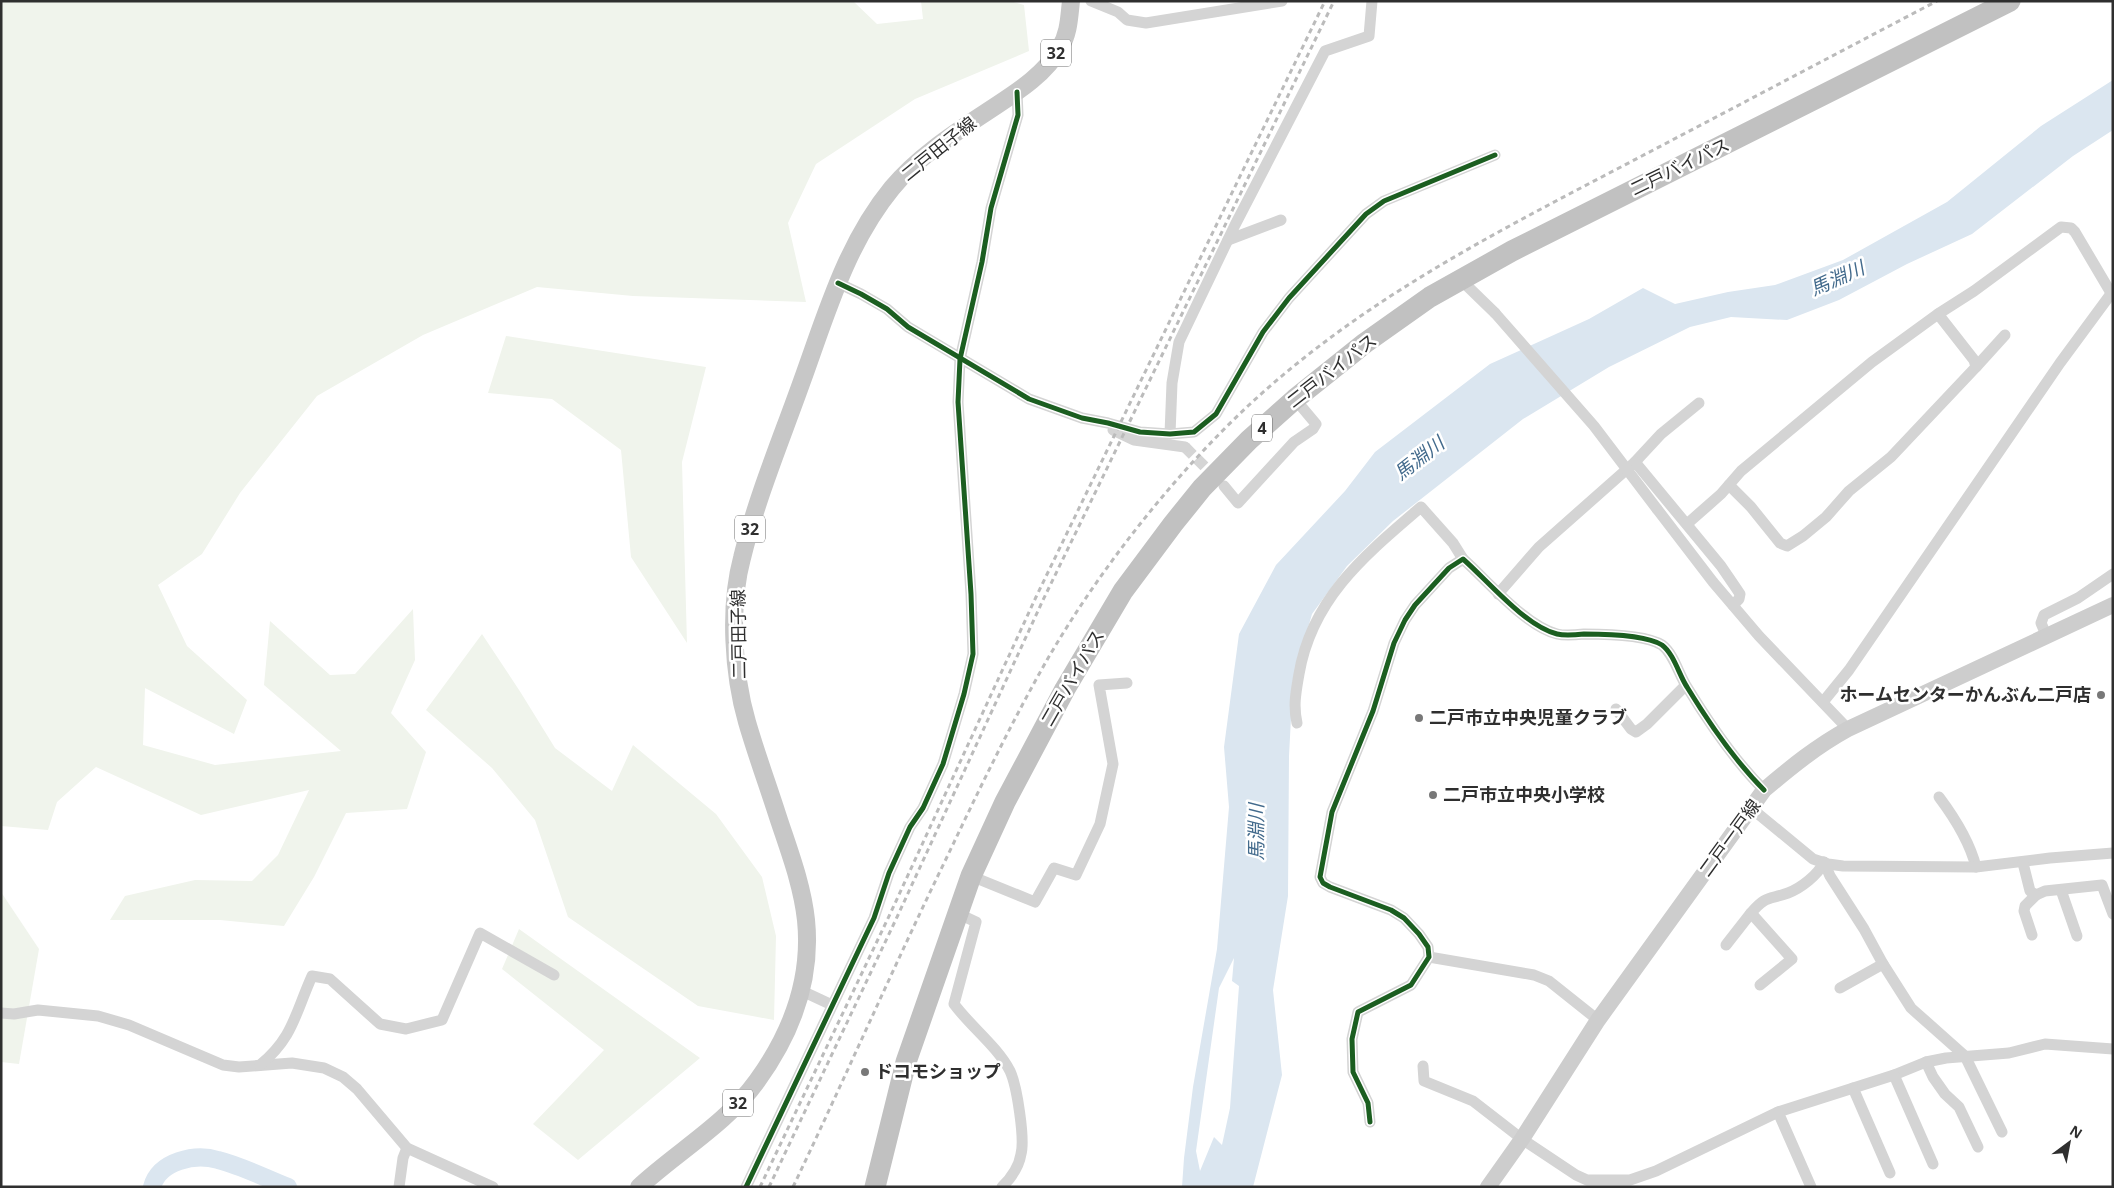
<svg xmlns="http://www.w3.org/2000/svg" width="2114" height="1188" font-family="'Noto Sans','Noto Sans JP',sans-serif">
<rect width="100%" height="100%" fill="#fff"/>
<g fill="#f0f4ec">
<polygon points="1,1 853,1 877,24 923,19 921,1 1010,1 1024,5 1029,51 915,99 816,164 788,223 806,302 633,296 537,287 423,335 317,396 240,493 202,554 158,585 187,646 247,700 234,734 145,688 143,745 215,765 341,751 264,685 270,621 330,675 355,674 413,609 415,660 391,713 426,752 407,809 346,813 314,877 284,926 220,920 110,920 125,896 195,880 252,881 278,855 309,790 201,815 96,767 57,802 48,830 1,826"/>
<polygon points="506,336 706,367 682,462 687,643 631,557 621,450 552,399 488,393"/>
<polygon points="482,634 521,693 555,748 612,791 633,745 716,814 762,877 776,936 774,1020 698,1006 568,917 535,820 492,768 426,710"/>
<polygon points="1,892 39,949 19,1064 1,1062"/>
<polygon points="519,929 700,1058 578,1160 533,1124 604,1050 502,969"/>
</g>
<path fill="#dbe6f0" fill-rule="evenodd" d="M2113 80V130L2073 156 1972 234 1907 264 1839 300 1787 320 1731 317 1690 327 1609 367 1523 419 1393 521 1347 566 1312 614 1293 680 1289 756 1288 896 1273 990 1282 1075 1253 1187H1182L1184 1158 1193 1087 1217 949 1229 807 1224 747 1239 634 1276 565 1345 491 1375 452 1490 364 1589 319 1643 288 1675 304 1728 292 1775 285 1843 260 1947 202 2041 126ZM1234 958 1232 981 1239 986 1230 1108 1222 1145 1214 1137 1200 1171 1196 1151 1219 988Z"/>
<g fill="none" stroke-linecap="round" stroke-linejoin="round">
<path stroke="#dbe6f0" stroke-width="18" d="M152 1187C159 1161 195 1153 218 1160 242 1166 265 1178 288 1187"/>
<polyline stroke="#d5d5d5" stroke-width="11" stroke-dasharray="11 5.5" stroke-linecap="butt" points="1185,447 1217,479"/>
<g stroke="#d4d4d4" stroke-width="11">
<polyline points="1091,1 1118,12 1127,20 1146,23 1282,1"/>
<polyline points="1228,240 1281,220"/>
<polyline points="1461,280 1495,313"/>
<polyline points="838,283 861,294 887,309 908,327 1029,399 1082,418 1108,423 1140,432 1170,434 1194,432 1216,414 1263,332 1289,298 1366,214 1384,201 1495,155"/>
<polyline points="1976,367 2005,335"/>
<polyline points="1113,430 1134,440 1185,447"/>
<polyline points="1170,434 1172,383 1179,342 1235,225 1325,51 1369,36 1372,1"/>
<polyline points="1635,462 1661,434 1699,403"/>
<polyline points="1729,485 1751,507 1780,543 1787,546 1803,536 1826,517 1849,491 1891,457 1976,367 1974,360 1938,314"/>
<polyline points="1224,486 1238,503 1294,442 1313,429 1316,424 1295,399"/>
<polyline points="1657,509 1713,582 1759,636 1848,729"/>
<polyline points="1687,524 1721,494 1741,471 1872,362 1938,314 1974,291 2061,227 2071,228 2075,232 2111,293"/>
<polyline points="1498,594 1539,547 1635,462 1721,566 1736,588 1740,594 1739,599 1733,605"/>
<polyline points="2047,637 2041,623 2044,615 2078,598 2113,574"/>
<polyline points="1823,702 1849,670 2060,363 2113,291"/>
<polyline points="1616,709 1631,729 1636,732 1647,724 1685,686"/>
<path d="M1297 723C1293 705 1296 692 1299 674 1312 598 1365 555 1421 507L1453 543 1463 559"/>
<path d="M1939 797C1954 817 1970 843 1976 867"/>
<polyline points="1751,808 1813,859 1828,864 1843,866 1976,867 2050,858 2113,853"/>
<polyline points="1824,862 1830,876 1864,929 1883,964 1911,1008 1965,1056 2002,1132"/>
<polyline points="2023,863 2030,891 2036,895 2045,891 2102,885 2113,914"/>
<polyline points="971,876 1035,902 1054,868 1076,875 1100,824 1113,764 1099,685 1127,683"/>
<polyline points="2061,890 2077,936"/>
<path d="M959 914 976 922 954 1004C971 1027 997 1046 1010 1071 1017 1086 1025 1139 1021 1154 1019 1167 1011 1178 1002 1187"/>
<polyline points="2032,935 2024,911 2025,906 2036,895"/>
<polyline points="1726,945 1751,913"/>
<polyline points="1429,957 1534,975 1549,981 1598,1020"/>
<path d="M1760 985 1792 959 1751 913C1766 895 1769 900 1788 893 1801 888 1818 875 1824 862"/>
<polyline points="1840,988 1883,964"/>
<polyline points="802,991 832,1005"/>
<polyline points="1,1013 14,1014 38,1010 98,1016 129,1025 223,1065 239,1067 292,1063 324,1068 343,1077 357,1089 407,1148 493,1187"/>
<polyline points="1926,1062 1933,1077 1945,1094 1959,1107 1978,1147"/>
<path d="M260 1065C293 1038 295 1014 312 976L330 979 380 1024 406 1029 442 1020 480 933 554 975"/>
<polyline points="1423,1066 1424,1081 1473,1101 1522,1139 1576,1175 1587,1180 1630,1180 1656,1171 1778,1112 1894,1075 1926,1062 1946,1058 2009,1053 2045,1044 2113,1049"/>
<polyline points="1894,1075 1933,1164"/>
<polyline points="1853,1088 1890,1173"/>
<polyline points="1778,1112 1811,1187"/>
<path d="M1370 1122 1368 1103 1353 1072 1352 1039 1358 1012 1411 985 1429 957 1428 947 1419 934 1404 918 1391 910 1330 887 1323 883 1320 877 1332 812 1373 711 1394 643 1405 620 1415 605 1449 568 1463 559C1487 580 1525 626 1557 634 1565 636 1575 635 1584 634 1603 634 1646 635 1662 645 1674 654 1679 675 1687 687 1709 723 1734 760 1764 790"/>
<polyline points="399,1187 403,1158 407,1148"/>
<polyline points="746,1187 874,918 889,873 910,827 923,808 943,764 964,694 973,654 971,594 958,402 960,359 982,262 991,208 1018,115 1017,92"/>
</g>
<path stroke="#cdcdcd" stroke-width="16" d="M1488 1187 1522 1139 1598 1020 1764 790C1791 767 1817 746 1848 729L2113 605"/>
<path stroke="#c7c7c7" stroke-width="18" d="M639 1187C678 1151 726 1124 757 1081 791 1034 812 979 806 920 802 883 788 848 777 814 767 783 756 753 747 722 733 674 729 606 742 558 757 497 781 440 802 381 826 315 846 244 892 188 916 159 950 136 982 115 1010 96 1043 78 1060 48 1069 33 1069 18 1071 1"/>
<polyline stroke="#c1c1c1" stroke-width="21" points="875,1187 906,1062 971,876 1005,802 1065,689 1123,591 1173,524 1202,488 1249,440 1295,399 1365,343 1430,297 1512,251 2010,1"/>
<g stroke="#bbb" stroke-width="3" stroke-dasharray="5 4" stroke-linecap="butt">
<polyline points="760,1187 891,912 1036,597 1325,1"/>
<polyline points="769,1187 898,915 1043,600 1334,1"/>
<path d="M793 1187C845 1078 893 968 946 859 978 792 1010 725 1047 660 1099 570 1173 476 1249 405 1359 303 1485 238 1617 169 1724 113 1830 57 1937 1"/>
</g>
<polyline stroke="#d4d4d4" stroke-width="11" points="1495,313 1594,426 1657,509"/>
<g stroke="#fff" stroke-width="8">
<g id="cycleway">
<polyline points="838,283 861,294 887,309 908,327 1029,399 1082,418 1108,423 1140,432 1170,434 1194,432 1216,414 1263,332 1289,298 1366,214 1384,201 1495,155"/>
<path d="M1370 1122 1368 1103 1353 1072 1352 1039 1358 1012 1411 985 1429 957 1428 947 1419 934 1404 918 1391 910 1330 887 1323 883 1320 877 1332 812 1373 711 1394 643 1405 620 1415 605 1449 568 1463 559C1487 580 1525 626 1557 634 1565 636 1575 635 1584 634 1603 634 1646 635 1662 645 1674 654 1679 675 1687 687 1709 723 1734 760 1764 790"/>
<polyline points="746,1187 874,918 889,873 910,827 923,808 943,764 964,694 973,654 971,594 958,402 960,359 982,262 991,208 1018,115 1017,92"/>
</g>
</g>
<use href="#cycleway" stroke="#1b5e20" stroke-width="5"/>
</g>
<g fill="#787878" stroke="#fff" stroke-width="2">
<circle cx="2101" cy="695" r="5"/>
<circle cx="1419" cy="718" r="5"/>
<circle cx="1433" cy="795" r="5"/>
<circle cx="865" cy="1072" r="5"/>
</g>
<g text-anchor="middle" stroke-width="5" stroke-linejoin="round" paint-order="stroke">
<g fill="#fff" stroke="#6d6d6d" stroke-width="1">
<rect x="1041" y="39.5" width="30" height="27" rx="4"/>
<rect x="1252" y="414.5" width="20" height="27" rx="4"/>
<rect x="735" y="515.5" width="30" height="27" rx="4"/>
<rect x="723" y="1089.5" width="30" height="27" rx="4"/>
</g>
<g font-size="16" font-weight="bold" fill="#2f2f2f">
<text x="1056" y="59">32</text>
<text x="1262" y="434">4</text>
<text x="750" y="535">32</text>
<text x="738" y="1109">32</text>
</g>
<g font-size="18" fill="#2f2f2f" stroke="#fff">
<text transform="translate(939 149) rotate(-39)" y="6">二戸田子線</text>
<text transform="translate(1680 167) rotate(-26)" y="6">二戸バイパス</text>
<text transform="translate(1332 371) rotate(-38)" y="6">二戸バイパス</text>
<text transform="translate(739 634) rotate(-91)" y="6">二戸田子線</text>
<text transform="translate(1073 678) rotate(-60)" y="6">二戸バイパス</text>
<text transform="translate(1730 838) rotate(-54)" y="6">二戸一戸線</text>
</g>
<g font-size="18" font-weight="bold" fill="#2f2f2f" stroke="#fff" text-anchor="start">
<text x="2091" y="701" text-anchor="end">ホームセンターかんぶん二戸店</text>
<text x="1429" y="724">二戸市立中央児童クラブ</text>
<text x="1443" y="801">二戸市立中央小学校</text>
<text x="875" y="1078">ドコモショップ</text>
</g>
<g font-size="19" font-style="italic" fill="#426a8c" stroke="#fff">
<text transform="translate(1837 278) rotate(-24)" y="7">馬淵川</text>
<text transform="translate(1419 458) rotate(-38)" y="7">馬淵川</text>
<text transform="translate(1256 832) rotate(-90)" y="7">馬淵川</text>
</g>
</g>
<rect width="2114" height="1188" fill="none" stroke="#2f2f2f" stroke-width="5"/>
<g transform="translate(2069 1143) rotate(32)" stroke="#ffffff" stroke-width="4" paint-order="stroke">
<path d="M0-4L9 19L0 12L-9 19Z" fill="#2f2f2f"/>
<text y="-8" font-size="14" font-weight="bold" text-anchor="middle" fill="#2f2f2f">N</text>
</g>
</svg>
